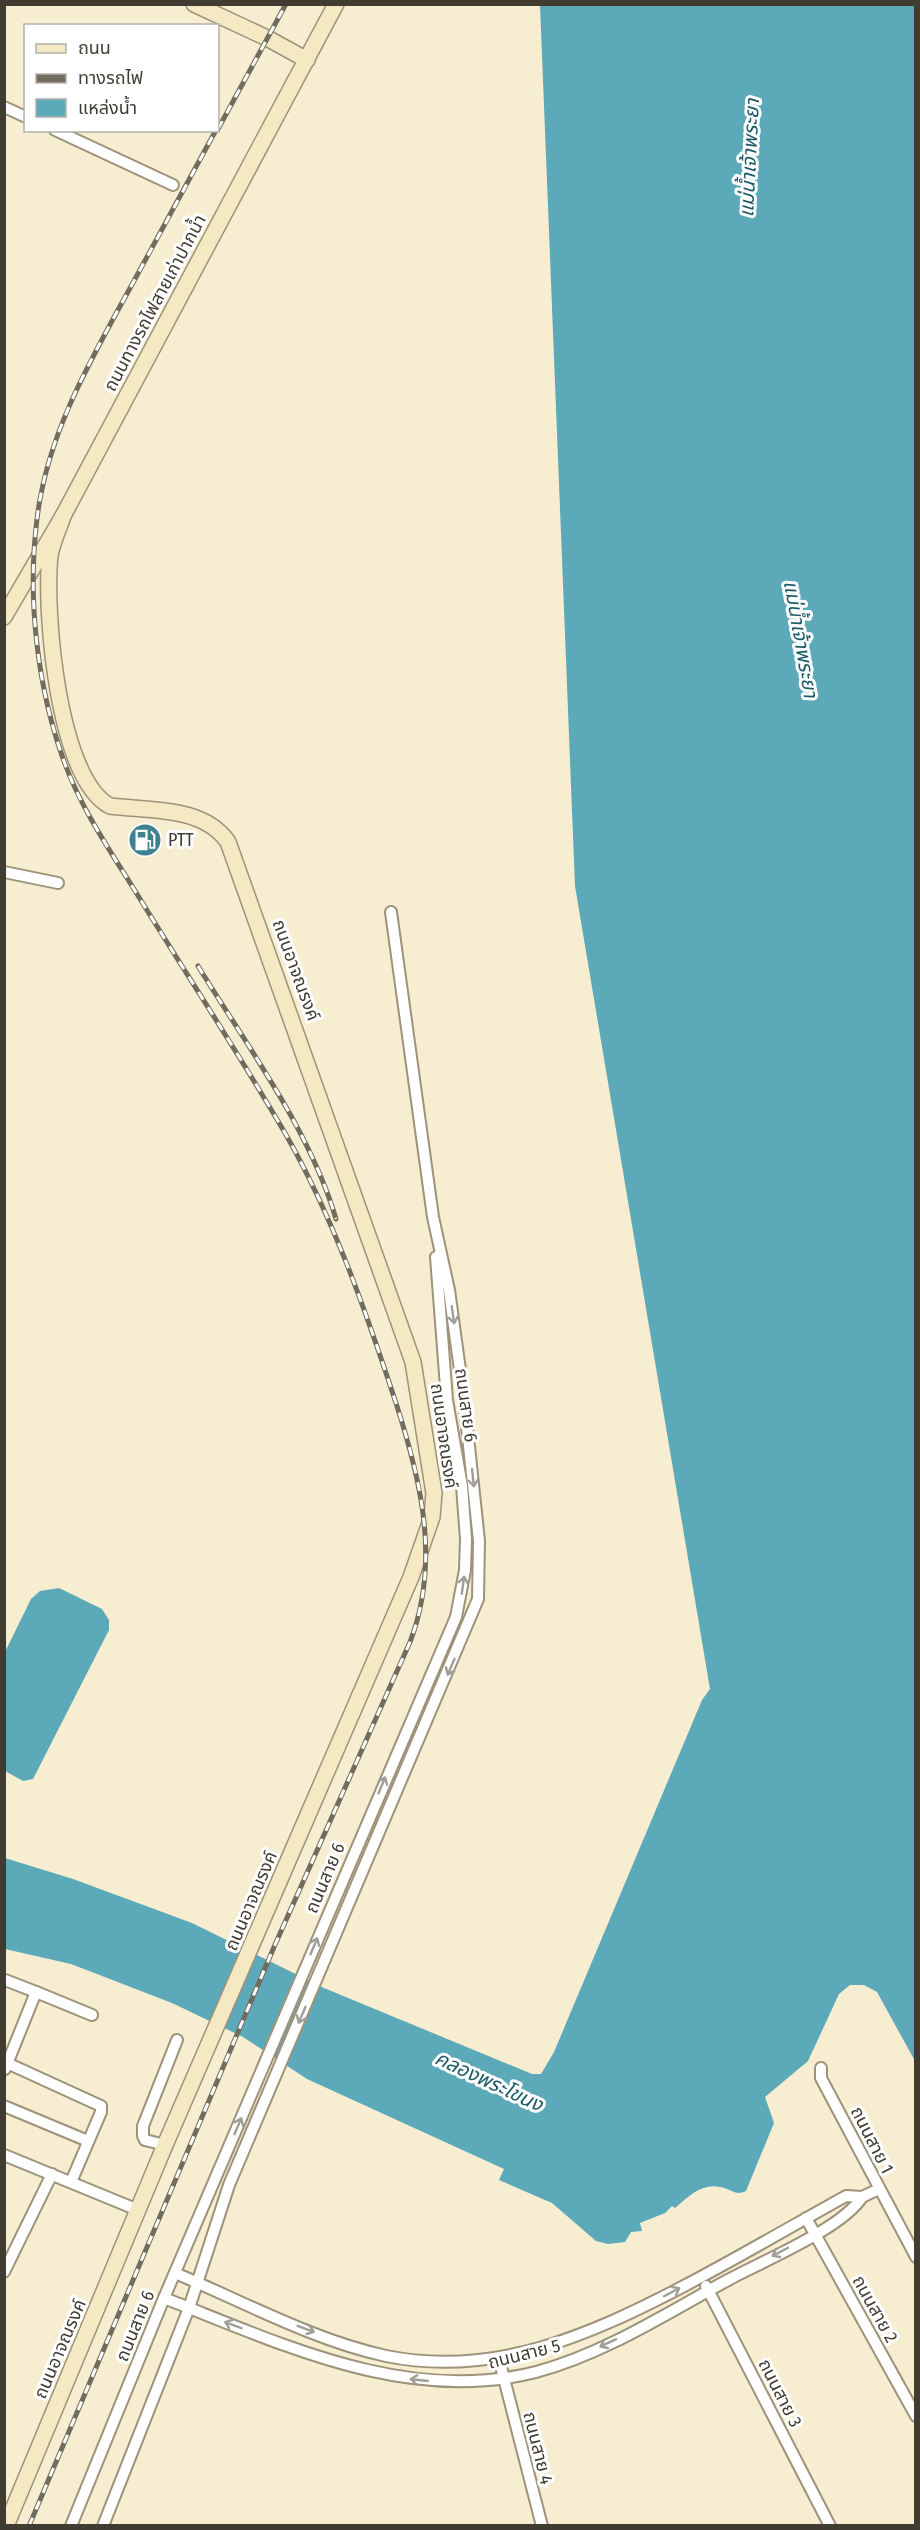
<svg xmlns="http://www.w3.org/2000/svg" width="920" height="2530" font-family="'Fira Sans Condensed','Noto Sans Thai',sans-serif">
<rect width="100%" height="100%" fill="#f7edd1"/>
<g fill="#5ba9b9">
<path d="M540 5H915V2061L877 1992 864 1985H850L839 1994 808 2061 765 2097 774 2123 746 2191C737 2195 735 2192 727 2189 705 2180 691 2194 675 2208L672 2206 665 2213 640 2223 642 2231 631 2232 625 2242 608 2244 596 2241 552 2203 499 2180 504 2169 307 2079 243 2037 172 2003 71 1964 5 1949V1858L73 1879 192 1923 324 1988 532 2074H541L554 2052 702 1700 710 1689 575 886Z"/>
<polygon points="59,1588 102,1609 109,1620 109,1630 33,1779 23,1781 5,1771 5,1652 31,1599 40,1591"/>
</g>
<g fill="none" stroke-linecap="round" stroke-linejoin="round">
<g stroke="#9d937a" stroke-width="14">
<g id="street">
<polyline points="4,107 26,117"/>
<polyline points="55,130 173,185"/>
<polyline points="4,872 58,883"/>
<polyline points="5,1980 36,1992"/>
<polyline points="7,2063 101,2106 101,2112 71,2182"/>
<polyline points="821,2068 821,2078 916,2257"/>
<polyline points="5,2069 36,1992 92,2015"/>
<polyline points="4,2106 88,2141"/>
<polyline points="165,2145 145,2140 143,2136 143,2126 177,2040"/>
<polyline points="4,2155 138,2210"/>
<polyline points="806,2218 916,2416"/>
<polyline points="4,2272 52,2174"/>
<path d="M175 2273C244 2302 313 2340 386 2356 494 2378 590 2335 684 2286 739 2257 792 2226 846 2196L862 2197 879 2189"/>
<polyline points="706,2286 830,2526"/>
<path d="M164 2298C282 2344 407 2405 536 2372 604 2354 667 2313 728 2280 763 2261 843 2228 862 2197"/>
<polyline points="499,2359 542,2526"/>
<polyline points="71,2526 164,2298 456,1617 465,1570 466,1539 462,1486 447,1400 436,1257"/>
<polyline points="103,2526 189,2308 229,2185 478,1599 479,1541 464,1399 449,1290 433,1217 391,912"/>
</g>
</g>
<g stroke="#9d937a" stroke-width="18">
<g id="secondary">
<polyline points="194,4 267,38 307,60"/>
<polyline points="4,617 63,516 336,4"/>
<path d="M6 2526 165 2145 411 1577 432 1517 434 1493 413 1362 228 842C203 806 150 811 110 806 58 779 44 611 50 556 52 543 59 529 63 516"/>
</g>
</g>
<use href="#street" stroke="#fff" stroke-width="10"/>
<use href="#secondary" stroke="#f5e9c4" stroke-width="15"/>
<g stroke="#726c5d" stroke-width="5">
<g id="rail">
<polyline points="218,129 286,4"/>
<path d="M198 966C247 1046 310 1130 336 1219"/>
<path d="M29 2526 274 1947 410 1642C441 1561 421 1480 395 1400 365 1309 333 1217 285 1133 238 1052 186 974 137 894 111 852 82 810 65 764 37 688 27 598 37 519 47 435 89 363 129 290 158 237 187 184 216 130"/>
</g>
</g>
<use href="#rail" stroke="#fff" stroke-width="3" stroke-dasharray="9" stroke-linecap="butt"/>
</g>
<defs><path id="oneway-shaft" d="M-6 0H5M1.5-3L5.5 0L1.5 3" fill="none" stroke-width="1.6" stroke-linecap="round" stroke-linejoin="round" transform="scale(1.5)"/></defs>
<g stroke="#a09e98">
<use href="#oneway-shaft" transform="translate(453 1315) rotate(82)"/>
<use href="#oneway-shaft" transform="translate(473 1478) rotate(84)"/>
<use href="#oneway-shaft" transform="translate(463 1585) rotate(-82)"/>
<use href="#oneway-shaft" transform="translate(451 1667) rotate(113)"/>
<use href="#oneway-shaft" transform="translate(382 1785) rotate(-67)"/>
<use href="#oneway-shaft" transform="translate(314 1946) rotate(-67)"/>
<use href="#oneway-shaft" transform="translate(302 2015) rotate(113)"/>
<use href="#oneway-shaft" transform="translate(238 2126) rotate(-67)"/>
<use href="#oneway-shaft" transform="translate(780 2252) rotate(152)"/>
<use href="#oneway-shaft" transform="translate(672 2292) rotate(-28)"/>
<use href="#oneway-shaft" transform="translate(233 2325) rotate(-159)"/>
<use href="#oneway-shaft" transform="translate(306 2329) rotate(21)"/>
<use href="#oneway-shaft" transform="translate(608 2343) rotate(155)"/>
<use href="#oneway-shaft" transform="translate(419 2380) rotate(-174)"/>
</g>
<defs>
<g id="fuel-disc" transform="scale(1.725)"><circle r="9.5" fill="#3e8290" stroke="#fff"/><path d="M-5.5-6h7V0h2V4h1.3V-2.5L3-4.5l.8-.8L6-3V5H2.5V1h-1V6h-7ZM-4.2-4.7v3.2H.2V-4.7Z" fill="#fff"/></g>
</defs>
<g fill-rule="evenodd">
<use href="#fuel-disc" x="145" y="840"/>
</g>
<g text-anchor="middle" stroke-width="6" stroke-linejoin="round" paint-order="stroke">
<g font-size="18" fill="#403c31" stroke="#fff">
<text transform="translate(155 303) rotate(-62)" y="6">ถนนทางรถไฟสายเก่าปากน้ำ</text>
<text transform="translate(296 970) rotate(70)" y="6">ถนนอาจณรงค์</text>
<text transform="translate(466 1405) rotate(82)" y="6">ถนนสาย 6</text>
<text transform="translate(444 1436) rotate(82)" y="6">ถนนอาจณรงค์</text>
<text transform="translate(325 1878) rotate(-67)" y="6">ถนนสาย 6</text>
<text transform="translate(251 1901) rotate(-67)" y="6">ถนนอาจณรงค์</text>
<text transform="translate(872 2140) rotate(63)" y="6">ถนนสาย 1</text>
<text transform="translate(875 2309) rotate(61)" y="6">ถนนสาย 2</text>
<text transform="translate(135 2326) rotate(-68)" y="6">ถนนสาย 6</text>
<text transform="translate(60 2349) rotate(-67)" y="6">ถนนอาจณรงค์</text>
<text transform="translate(524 2354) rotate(-14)" y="6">ถนนสาย 5</text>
<text transform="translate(780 2393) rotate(63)" y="6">ถนนสาย 3</text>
<text transform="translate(538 2448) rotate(76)" y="6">ถนนสาย 4</text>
</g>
<g font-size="18" fill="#403c31" stroke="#fff" text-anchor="start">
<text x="168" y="846">PTT</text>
</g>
<g font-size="20" font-style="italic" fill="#1b5b68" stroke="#fff">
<text transform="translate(749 158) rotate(-87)" y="7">แม่น้ำเจ้าพระยา</text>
<text transform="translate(801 639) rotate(80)" y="7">แม่น้ำเจ้าพระยา</text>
<text transform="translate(489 2081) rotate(25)" y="7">คลองพระโขนง</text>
</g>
</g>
<rect width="920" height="2530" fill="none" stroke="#403c31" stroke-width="12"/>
<rect x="24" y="24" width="195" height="108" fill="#ffffff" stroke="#b3b1ad" stroke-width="1.5"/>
<rect x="36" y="44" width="30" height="9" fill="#f5e9c4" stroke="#b3b1ad" stroke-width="1.5"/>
<text x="78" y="54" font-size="18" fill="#403c31">ถนน</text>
<rect x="36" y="74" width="30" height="9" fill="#726c5d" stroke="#b3b1ad" stroke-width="1.5"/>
<text x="78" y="84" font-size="18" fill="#403c31">ทางรถไฟ</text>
<rect x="36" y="99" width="30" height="18" fill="#5ba9b9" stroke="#b3b1ad" stroke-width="1.5"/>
<text x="78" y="114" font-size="18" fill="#403c31">แหล่งน้ำ</text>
</svg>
